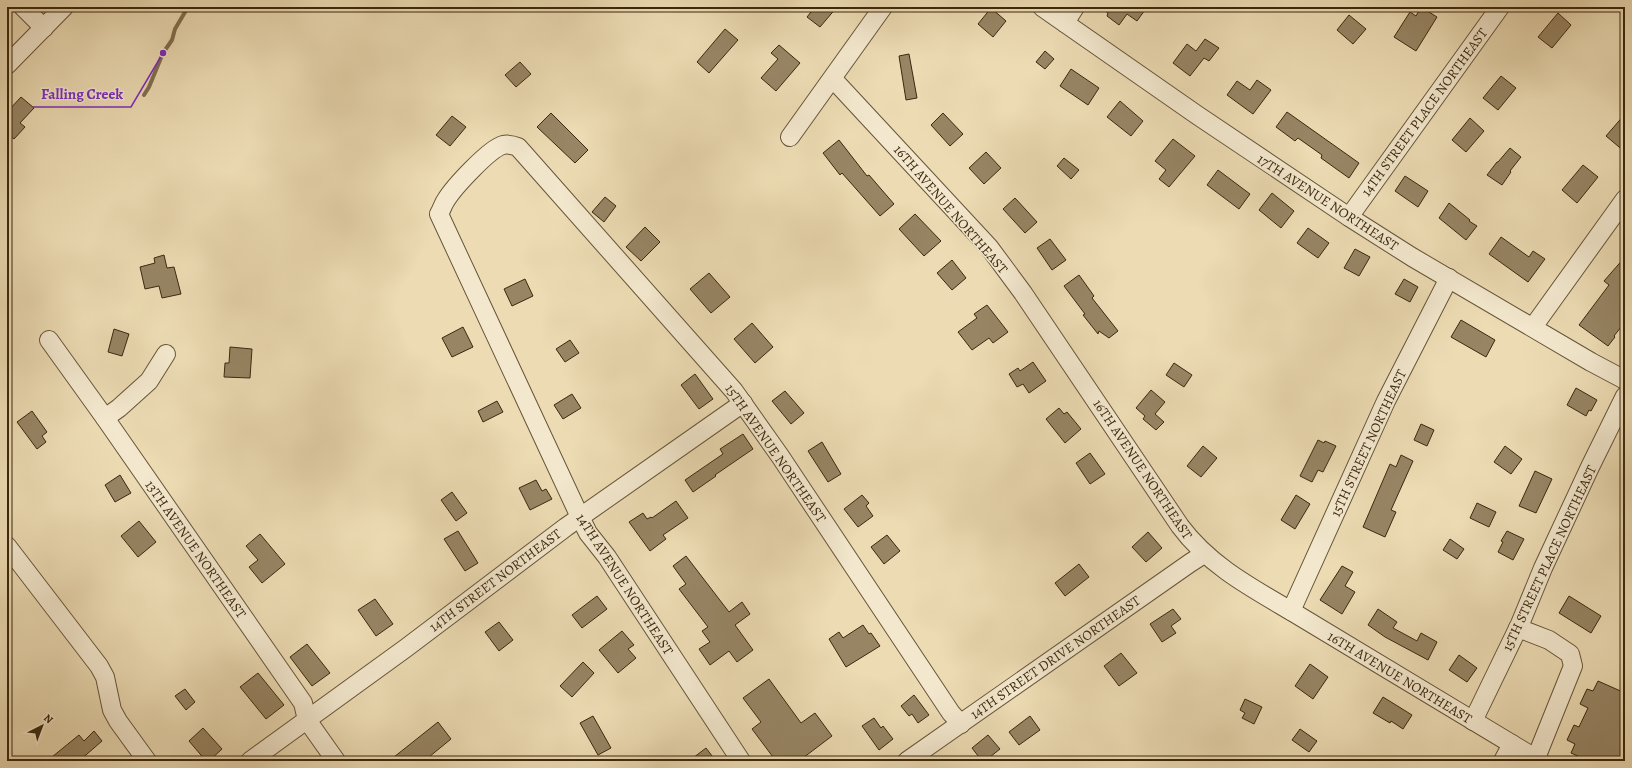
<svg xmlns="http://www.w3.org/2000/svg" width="1632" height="768" font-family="Alegreya,serif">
<rect width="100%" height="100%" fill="#ecdbb3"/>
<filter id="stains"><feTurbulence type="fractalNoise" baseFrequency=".005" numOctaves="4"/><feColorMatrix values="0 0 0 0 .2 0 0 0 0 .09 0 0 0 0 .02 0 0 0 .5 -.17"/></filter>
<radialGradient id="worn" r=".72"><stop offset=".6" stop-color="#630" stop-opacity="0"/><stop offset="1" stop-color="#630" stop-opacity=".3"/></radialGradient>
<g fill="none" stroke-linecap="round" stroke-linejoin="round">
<polyline stroke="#816f4f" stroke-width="4" points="144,95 149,87 163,53 172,40 175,29 188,7"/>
</g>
<g fill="#978564" stroke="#3b280e">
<polygon points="815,7 837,7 820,27 807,17"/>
<polygon points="1100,7 1147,7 1137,21 1127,14 1119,25 1107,16 1108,13"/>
<polygon points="1421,7 1437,17 1416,51 1394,37 1410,12 1416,16"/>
<polygon points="991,8 1006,21 993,37 978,24"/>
<polygon points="1558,13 1571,25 1552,48 1538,37"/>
<polygon points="1349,15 1366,29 1353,44 1337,30"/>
<polygon points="725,29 738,40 709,73 697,62"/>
<polygon points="1205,39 1219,48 1209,61 1204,58 1190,76 1173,63 1187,44 1196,51"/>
<polygon points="779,45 800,63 776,91 761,78 778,59 771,53"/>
<polygon points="1045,51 1054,59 1045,69 1036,62"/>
<polygon points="909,54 917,98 906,100 899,56"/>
<polygon points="520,62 531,74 516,87 505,75"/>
<polygon points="1071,69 1099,88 1088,105 1060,86"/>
<polygon points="1501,76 1516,88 1498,110 1483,98"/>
<polygon points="1257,80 1271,90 1253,114 1227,95 1237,81 1250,90"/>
<polygon points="21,97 34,108 20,123 25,127 14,139 7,133 7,112"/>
<polygon points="1120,101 1143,121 1131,136 1107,117"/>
<polygon points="1287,112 1359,163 1349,178 1321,158 1322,155 1298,138 1295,141 1276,127"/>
<polygon points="551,113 588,150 575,163 537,127"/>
<polygon points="943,113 963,134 950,146 931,125"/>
<polygon points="1625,114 1625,152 1606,136"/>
<polygon points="452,116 466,127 450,146 436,135"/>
<polygon points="1470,118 1484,131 1466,152 1452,140"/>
<polygon points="1173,139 1195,156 1169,187 1159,179 1166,170 1155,161"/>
<polygon points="839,140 867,176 869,175 894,204 880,216 842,173 840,175 823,153"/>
<polygon points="1510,148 1521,157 1510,171 1511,172 1502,185 1487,175 1497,162 1498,162"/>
<polygon points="986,152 1001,168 984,184 969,168"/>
<polygon points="1064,158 1079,170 1071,179 1057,166"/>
<polygon points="1583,165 1598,177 1577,203 1562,190"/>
<polygon points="1218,170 1250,194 1239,209 1207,185"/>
<polygon points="1405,176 1428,191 1418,207 1395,191"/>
<polygon points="1272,193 1294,211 1281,228 1259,210"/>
<polygon points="605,197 616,206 604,222 592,212"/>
<polygon points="1015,198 1037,222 1025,233 1003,209"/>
<polygon points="1449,203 1470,220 1469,221 1477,226 1466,240 1439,218"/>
<polygon points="915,214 941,241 924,256 899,229"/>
<polygon points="645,227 660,242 641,261 626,247"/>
<polygon points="1308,228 1329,243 1318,258 1297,243"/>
<polygon points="1501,237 1529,257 1533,251 1545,259 1528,282 1489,254"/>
<polygon points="1050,239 1066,260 1052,270 1037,248"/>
<polygon points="1355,249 1370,257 1359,276 1344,268"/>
<polygon points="164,255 167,268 174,267 181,294 162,298 159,286 145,289 140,267 155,263 154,258"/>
<polygon points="1625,257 1625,322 1614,336 1615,337 1608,346 1579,325 1609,285 1604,281"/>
<polygon points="952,260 966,278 952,290 937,273"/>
<polygon points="709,273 730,297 711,313 690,289"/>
<polygon points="1079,275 1094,296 1092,298 1118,331 1109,338 1099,331 1098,334 1083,315 1085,314 1064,286"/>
<polygon points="525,279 533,296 512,306 504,289"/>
<polygon points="1404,279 1418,287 1410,302 1395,294"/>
<polygon points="987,305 1008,332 993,343 989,338 972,350 958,332 977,318 974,314"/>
<polygon points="1461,320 1495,340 1486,357 1451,337"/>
<polygon points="752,323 773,347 755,363 734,339"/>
<polygon points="463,327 473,347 452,357 442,338"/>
<polygon points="114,329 129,334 122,356 108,352"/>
<polygon points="570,340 579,353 565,362 556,349"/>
<polygon points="230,347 252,349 250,378 224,377 225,363 229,363"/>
<polygon points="1033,362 1046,381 1029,393 1023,384 1017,387 1009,374 1018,368 1020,371"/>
<polygon points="1174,363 1192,375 1184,387 1166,375"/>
<polygon points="695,374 713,399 699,409 681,385"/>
<polygon points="1576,388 1597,400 1591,411 1589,410 1586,416 1567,405"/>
<polygon points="1151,390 1165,402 1155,414 1164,422 1156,430 1143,419 1145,416 1136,408"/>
<polygon points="785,391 804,413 791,424 772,401"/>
<polygon points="572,394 581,408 563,419 554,405"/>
<polygon points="497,401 503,412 483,422 478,411"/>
<polygon points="1059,408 1064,414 1067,412 1081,429 1065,443 1046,419"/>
<polygon points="32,411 47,432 42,436 46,442 37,449 17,422"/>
<polygon points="1421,424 1434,430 1427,446 1414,440"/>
<polygon points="743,434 753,449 715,475 716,476 693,492 685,480 723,454 720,449"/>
<polygon points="1318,440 1324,443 1325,441 1336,446 1323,472 1318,470 1312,482 1300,476"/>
<polygon points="822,442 841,474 828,482 808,451"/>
<polygon points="1203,446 1217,458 1201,477 1187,466"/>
<polygon points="1505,446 1522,459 1511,474 1494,462"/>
<polygon points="1090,453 1105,474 1090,484 1076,463"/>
<polygon points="1401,455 1413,461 1391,510 1396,512 1385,537 1363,527 1390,464 1396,467"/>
<polygon points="1535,471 1552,479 1536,513 1519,506"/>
<polygon points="120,475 131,493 115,502 105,485"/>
<polygon points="536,480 542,491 546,489 552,499 530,510 519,488"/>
<polygon points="452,492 467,513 456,521 441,500"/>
<polygon points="862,495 869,503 866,506 873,516 858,527 844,509"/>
<polygon points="1296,495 1310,504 1295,529 1281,520"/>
<polygon points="676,501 688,518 663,535 666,539 650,551 629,522 643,513 647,519 651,517 652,518"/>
<polygon points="1477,503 1496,512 1489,527 1470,518"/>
<polygon points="139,521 156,542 138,557 121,536"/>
<polygon points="458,531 478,563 465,571 444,539"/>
<polygon points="1507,531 1524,539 1513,560 1498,552 1503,542 1501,541"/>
<polygon points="1148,532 1162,548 1146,562 1132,547"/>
<polygon points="260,534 285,564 262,583 249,567 258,560 246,546"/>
<polygon points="887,535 900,551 884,564 871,547"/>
<polygon points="1450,539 1464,549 1457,559 1443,550"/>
<polygon points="686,556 729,612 742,602 750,614 735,625 753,650 737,662 729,651 710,665 699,649 710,642 702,631 708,627 679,589 686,584 673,566"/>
<polygon points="1079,564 1089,577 1065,596 1055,583"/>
<polygon points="1342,566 1353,572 1345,586 1355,592 1342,614 1320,600"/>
<polygon points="597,596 607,609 582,628 572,615"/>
<polygon points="1569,596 1601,616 1591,633 1559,613"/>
<polygon points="375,599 393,624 376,636 358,610"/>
<polygon points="1173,609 1181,619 1171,626 1176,633 1162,642 1150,624"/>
<polygon points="1378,609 1397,622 1393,628 1417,641 1421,633 1437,642 1428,660 1385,637 1368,625"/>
<polygon points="499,622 513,640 499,651 485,632"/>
<polygon points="863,625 869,634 871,633 880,646 846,667 829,639 839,632 843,638"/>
<polygon points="622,631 634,645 628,649 636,658 618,673 599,650"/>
<polygon points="307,644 330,673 312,686 290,657"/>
<polygon points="1121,653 1137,673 1119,686 1104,666"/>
<polygon points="1459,655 1477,668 1467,682 1449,670"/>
<polygon points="583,662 594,673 572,697 560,686"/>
<polygon points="1310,664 1328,677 1313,699 1295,686"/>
<polygon points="258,673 284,705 266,719 240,687"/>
<polygon points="769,679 801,723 815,713 832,736 799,761 776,761 752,729 761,722 743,698"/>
<polygon points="1598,681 1625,693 1625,761 1589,761 1571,753 1575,744 1567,740 1574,725 1579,727 1588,708 1580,704 1587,689 1593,691"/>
<polygon points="185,689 195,702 186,710 175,696"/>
<polygon points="914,695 929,715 918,723 912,714 909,716 901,706"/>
<polygon points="1383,697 1412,715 1403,729 1391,721 1390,723 1373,713"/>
<polygon points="1245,699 1262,707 1254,724 1242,718 1245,713 1240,710"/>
<polygon points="593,716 611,748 598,755 580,723"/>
<polygon points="1030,716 1040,730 1019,745 1009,732"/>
<polygon points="874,718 881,728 883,726 893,739 879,750 862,726"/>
<polygon points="438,722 451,739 424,761 389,761"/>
<polygon points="203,728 222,749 209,761 206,761 189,741"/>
<polygon points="1300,729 1317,741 1309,752 1292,740"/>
<polygon points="94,731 102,741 79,761 47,761 79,735 84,741"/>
<polygon points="988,735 1000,749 985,761 982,761 972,748"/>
<polygon points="706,748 716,761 689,761"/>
</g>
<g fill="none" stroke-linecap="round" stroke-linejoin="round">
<g stroke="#675537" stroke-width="20">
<g id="minor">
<polyline points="23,7 44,28"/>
<polyline points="1042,7 1197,115 1349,217 1412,257 1591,362 1625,380"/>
<polyline points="1065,23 1075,7"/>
<polyline points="7,65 64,7"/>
<path d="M833 79 989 247 1023 293 1180 526C1209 565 1250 587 1291 611L1540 761"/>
<polyline points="790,137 883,7"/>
<polyline points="1349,217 1500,7"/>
<polyline points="1533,327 1625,199"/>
<polyline points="49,340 105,418 303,703 307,720 336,761"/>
<polyline points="105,418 119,408 149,381 166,354"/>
<polyline points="7,546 99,666 105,677 112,710 118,721 147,761"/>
<polyline points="1291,611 1386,401 1449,278"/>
<polyline points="1518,628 1549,640 1570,654 1573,666 1536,758"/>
<polyline points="1473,721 1520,624 1543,568 1590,467 1625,396"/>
<polyline points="250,761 406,648 566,527 743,403"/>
<path d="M741 761 607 557 588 533 580 517 439 214C442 209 443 204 446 200 454 187 489 149 503 145 508 144 513 145 518 147L734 391 780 456 951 713 961 724"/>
<polyline points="907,761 1190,563 1204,554"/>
<polyline points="1503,761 1512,744"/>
</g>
</g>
<use href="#minor" stroke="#f3e8ce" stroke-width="18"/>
</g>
<g text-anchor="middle" stroke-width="3" stroke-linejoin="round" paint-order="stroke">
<g font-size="14" fill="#3b280e" stroke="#f3e8ce">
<text transform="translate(1424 112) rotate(-54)" y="5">14TH STREET PLACE NORTHEAST</text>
<text transform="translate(1328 202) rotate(33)" y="5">17TH AVENUE NORTHEAST</text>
<text transform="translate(951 209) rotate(49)" y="5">16TH AVENUE NORTHEAST</text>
<text transform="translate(1368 443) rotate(-65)" y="5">15TH STREET NORTHEAST</text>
<text transform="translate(776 453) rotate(55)" y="5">15TH AVENUE NORTHEAST</text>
<text transform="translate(1143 469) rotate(56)" y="5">16TH AVENUE NORTHEAST</text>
<text transform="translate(196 549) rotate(55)" y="5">13TH AVENUE NORTHEAST</text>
<text transform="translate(1549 558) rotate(-65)" y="5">15TH STREET PLACE NORTHEAST</text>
<text transform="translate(495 580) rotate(-37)" y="5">14TH STREET NORTHEAST</text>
<text transform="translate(625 584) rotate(57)" y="5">14TH AVENUE NORTHEAST</text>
<text transform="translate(1055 657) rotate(-35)" y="5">14TH STREET DRIVE NORTHEAST</text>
<text transform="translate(1400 677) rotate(31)" y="5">16TH AVENUE NORTHEAST</text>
</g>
</g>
<path fill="none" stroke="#7b2cbf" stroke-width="1.5" d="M163 53L131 107H33"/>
<circle fill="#7b2cbf" stroke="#f3e8ce" stroke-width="1.5" cx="163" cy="53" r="4"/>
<g font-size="15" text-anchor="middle" font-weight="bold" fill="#7b2cbf" stroke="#f3e8ce" stroke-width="3" stroke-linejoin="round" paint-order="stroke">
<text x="82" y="99">Falling Creek</text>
</g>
<rect width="1632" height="768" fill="none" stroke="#ecdbb3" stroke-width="24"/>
<rect x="8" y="8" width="1616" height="752" fill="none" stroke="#3b280e" stroke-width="2"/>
<rect x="12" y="12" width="1608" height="744" fill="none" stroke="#3b280e"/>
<g transform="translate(42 726) rotate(42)" stroke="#f3e8ce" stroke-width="3" paint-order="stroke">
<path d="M0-3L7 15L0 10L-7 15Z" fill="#3b280e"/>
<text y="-6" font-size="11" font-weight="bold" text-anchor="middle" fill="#3b280e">N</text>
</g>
<rect width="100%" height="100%" filter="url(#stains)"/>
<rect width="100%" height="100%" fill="url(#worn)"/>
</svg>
